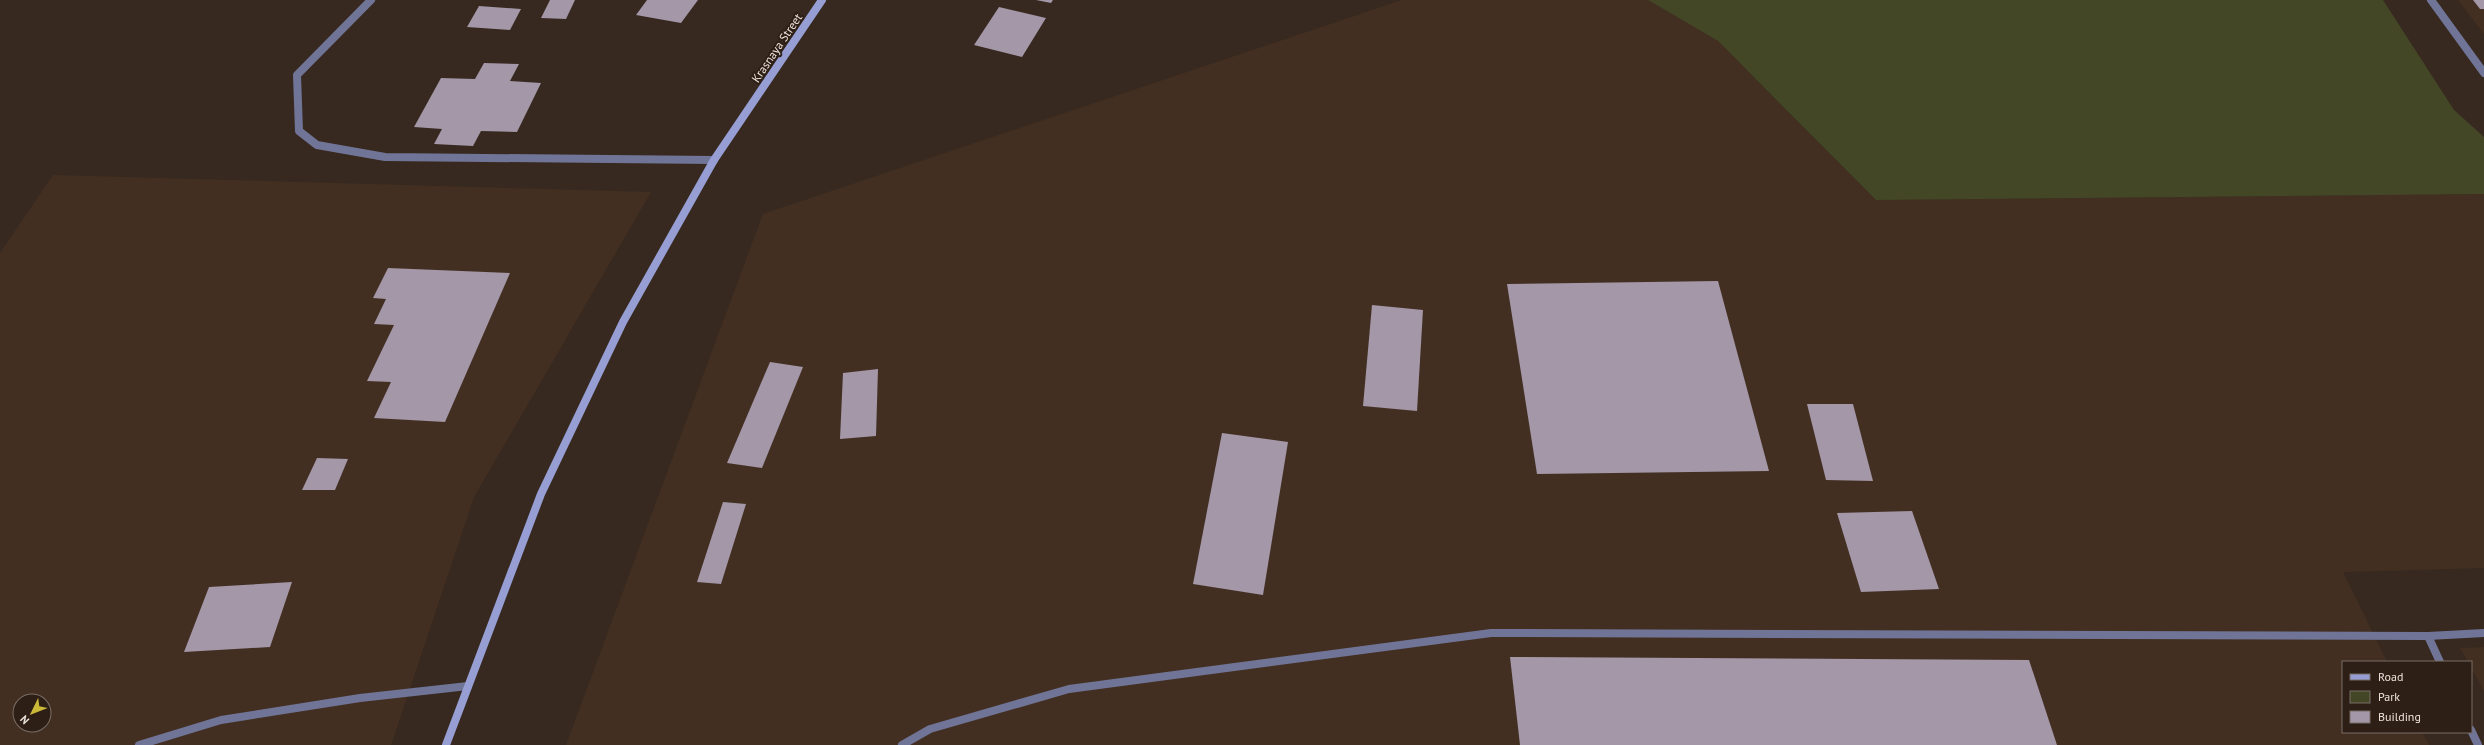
<svg xmlns="http://www.w3.org/2000/svg" width="2484" height="745" font-family="'PT Sans',sans-serif">
<rect width="100%" height="100%" fill="#37291f"/>
<g fill="#432f22" fill-rule="evenodd">
<polygon points="1402,0 1648,0 1718,41 1876,200 2484,194 2484,568 2343,572 2387,662 2343,662 2343,732 2422,732 2429,745 566,745 763,214"/>
<polygon points="2458,0 2484,0 2484,34"/>
<path d="M53 175 651 192 474 497 391 745H0V253ZM20 701H44V725H20Z"/>
<polygon points="2484,647 2484,691 2471,668 2471,662 2468,662 2460,648"/>
</g>
<polygon fill="#434726" points="1648,0 2383,0 2454,110 2484,137 2484,194 1876,200 1718,41"/>
<g fill="#a397a8">
<polygon points="550,0 575,0 566,19 541,18"/>
<polygon points="647,0 698,0 681,23 636,15"/>
<polygon points="1036,0 1053,0 1051,3"/>
<polygon points="2473,0 2484,0 2484,9 2480,9"/>
<polygon points="479,6 521,9 510,30 467,27"/>
<polygon points="999,7 1046,18 1022,57 974,45"/>
<polygon points="484,63 519,64 510,81 541,83 517,132 481,131 473,146 434,144 442,129 414,127 441,78 475,79"/>
<polygon points="388,268 510,273 445,422 374,418 391,382 367,381 394,325 374,324 386,299 373,298"/>
<polygon points="1718,281 1769,471 1537,474 1507,284"/>
<polygon points="1372,305 1423,310 1417,411 1363,406"/>
<polygon points="770,362 803,367 762,468 727,463"/>
<polygon points="878,369 876,436 840,439 843,373"/>
<polygon points="1807,404 1853,404 1873,481 1826,480"/>
<polygon points="1222,433 1288,442 1263,595 1193,584"/>
<polygon points="317,458 348,459 335,490 302,490"/>
<polygon points="723,502 746,504 721,584 697,582"/>
<polygon points="1912,511 1939,589 1861,592 1837,513"/>
<polygon points="292,582 270,647 184,652 209,587"/>
<polygon points="1510,657 2029,660 2057,745 1520,745"/>
</g>
<g fill="none" stroke-linecap="round" stroke-linejoin="round">
<g stroke="#707597" stroke-width="8">
<polyline points="2431,0 2484,73"/>
<polyline points="2440,662 2428,636 2484,633"/>
<polyline points="2471,730 2478,745"/>
<polyline points="139,745 221,720 360,698 468,686"/>
<polyline points="902,745 930,729 1069,689 1491,633 2428,636"/>
</g>
<polyline stroke="#707597" stroke-width="8" points="371,0 297,75 299,131 317,145 385,157 714,160"/>
<polyline stroke="#969ed4" stroke-width="8" points="446,745 541,494 623,322 714,160 822,0"/>
</g>
<g text-anchor="middle" stroke-width="4" stroke-linejoin="round" paint-order="stroke">
<g font-size="12" fill="#ece2dc" stroke="#2d1f16">
<text transform="translate(777 48) rotate(-56)" y="4">Krasnaya Street</text>
</g>
</g>
<rect x="2342" y="661" width="130" height="72" fill="#2d1f16" stroke="#796d65"/>
<rect x="2350" y="674" width="20" height="6" fill="#969ed4" stroke="#796d65"/>
<text x="2378" y="681" font-size="12" fill="#ece2dc">Road</text>
<rect x="2350" y="691" width="20" height="12" fill="#434726" stroke="#796d65"/>
<text x="2378" y="701" font-size="12" fill="#ece2dc">Park</text>
<rect x="2350" y="711" width="20" height="12" fill="#a397a8" stroke="#796d65"/>
<text x="2378" y="721" font-size="12" fill="#ece2dc">Building</text>
<g transform="translate(32 713) rotate(227)"><circle r="19" fill="#2d1f16" stroke="#796d65"/>
<path d="M0-3L7 15L0 10L-7 15Z" fill="#ccb938"/>
<text y="-6" font-size="11" font-weight="bold" text-anchor="middle" fill="#ece2dc">N</text>
</g>
</svg>
